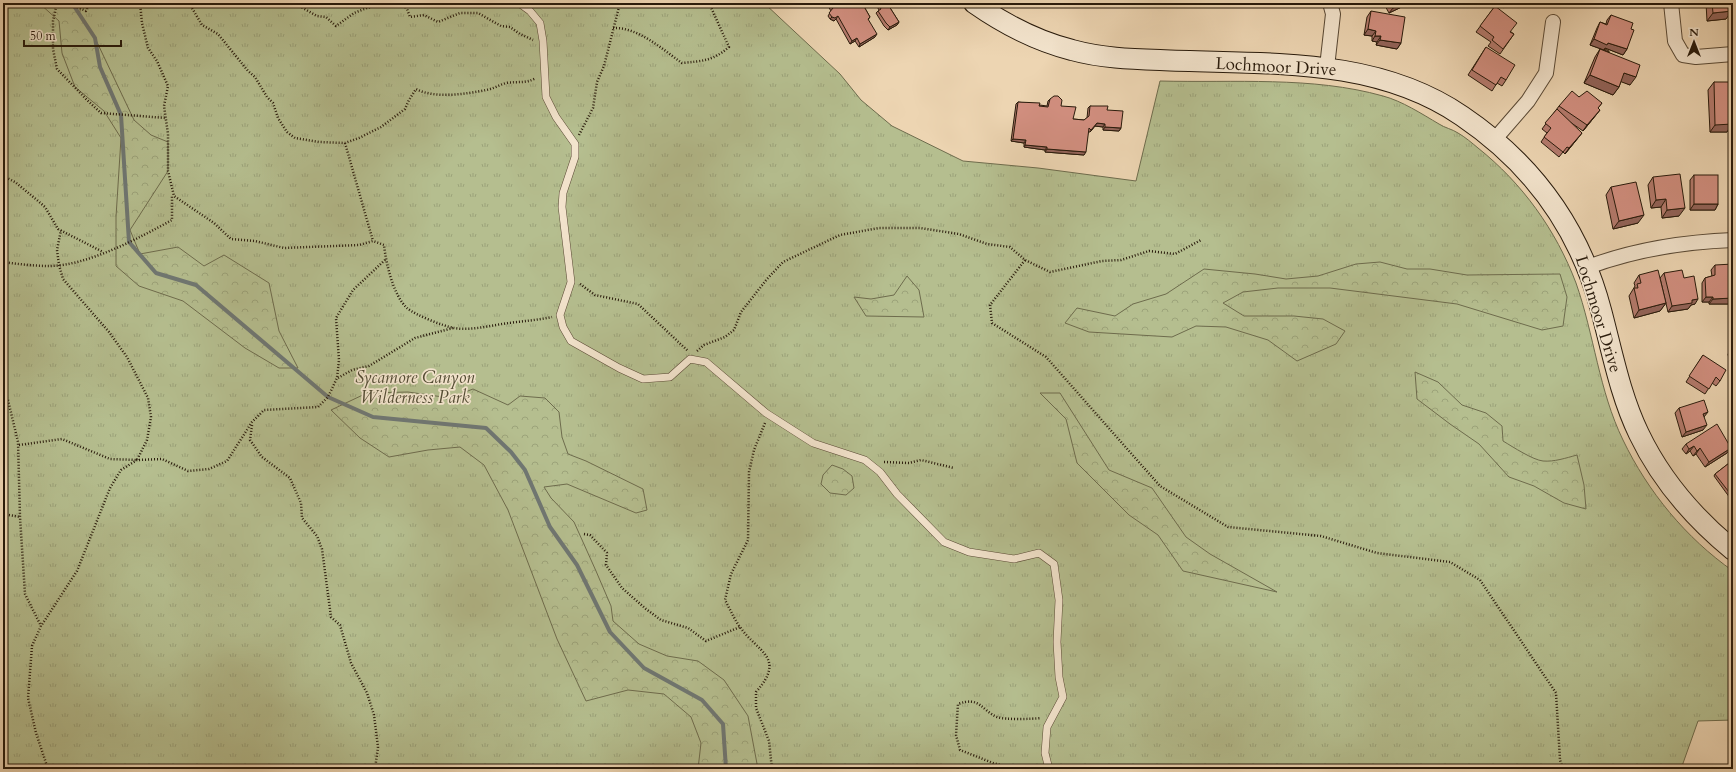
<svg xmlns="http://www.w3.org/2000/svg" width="1736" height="772" font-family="Cardo,serif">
<defs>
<pattern id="grass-tufts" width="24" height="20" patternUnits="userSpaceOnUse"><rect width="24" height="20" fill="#b5be8f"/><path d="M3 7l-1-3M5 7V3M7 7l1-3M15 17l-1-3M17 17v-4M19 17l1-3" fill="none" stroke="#9ca37a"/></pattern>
<pattern id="forest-crowns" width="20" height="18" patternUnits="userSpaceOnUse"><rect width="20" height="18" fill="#b5be8f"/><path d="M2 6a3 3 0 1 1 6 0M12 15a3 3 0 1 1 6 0" fill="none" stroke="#9ca37a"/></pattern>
</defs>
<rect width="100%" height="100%" fill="#edd5b2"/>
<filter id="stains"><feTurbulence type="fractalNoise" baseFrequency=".005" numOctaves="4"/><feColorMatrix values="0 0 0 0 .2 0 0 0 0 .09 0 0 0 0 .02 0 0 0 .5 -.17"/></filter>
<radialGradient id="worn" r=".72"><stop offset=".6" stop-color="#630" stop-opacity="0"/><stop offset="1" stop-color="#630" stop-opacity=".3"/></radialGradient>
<path fill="url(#grass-tufts)" stroke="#6e6c4d" d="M3 3H764L840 74 861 100 892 126 963 161 1038 168 1136 181 1160 81C1234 83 1312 76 1383 96 1402 101 1422 114 1439 124 1445 128 1452 129 1458 133 1465 137 1472 143 1478 148 1522 183 1556 230 1576 283 1594 334 1599 391 1623 440 1648 492 1686 538 1733 571V720L1698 721 1681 769H3Z"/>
<g fill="url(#forest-crowns)" stroke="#6e6c4d">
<polygon points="39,3 82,3 79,15 95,38 134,120 151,135 168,142 168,171 130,230 140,254 178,247 204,266 224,255 269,283 279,331 298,368 279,368 245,348 183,301 139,286 116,266 116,217 121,138 104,111 75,87 62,53 59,21"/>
<polygon points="1380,262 1407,269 1430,269 1467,275 1560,274 1567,297 1563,326 1542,330 1457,304 1330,288 1278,288 1243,292 1223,303 1244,316 1294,316 1323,319 1345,331 1336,344 1297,361 1268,340 1226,327 1196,326 1172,337 1089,332 1065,323 1077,308 1115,316 1133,304 1166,294 1204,269 1255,274 1286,279 1318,276 1356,264"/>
<polygon points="907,276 919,290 924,317 866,316 854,297 871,299 894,295"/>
<path d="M1415 372 1438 382 1462 405 1486 413 1502 426 1503 441C1513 447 1533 460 1543 461 1554 462 1566 458 1577 455L1584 485 1586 509 1564 503 1534 486 1509 477 1479 444 1450 424 1417 399Z"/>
<polygon points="473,389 508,405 520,396 545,398 559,412 562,437 568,454 586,461 643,489 647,510 636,513 567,484 544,487 551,498 574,522 596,571 611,606 613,621 639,644 667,656 698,661 724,680 748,716 758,769 698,769 701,743 691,717 664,694 628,690 586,701 557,639 508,510 484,465 460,447 428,450 389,457 360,438 331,410 367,393 408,392 450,398"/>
<polygon points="1060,393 1109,470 1152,488 1186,537 1210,554 1277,592 1183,571 1158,535 1129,515 1077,463 1066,419 1040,393"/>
<polygon points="832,465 843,469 852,476 854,488 846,495 830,493 821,484 823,475"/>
</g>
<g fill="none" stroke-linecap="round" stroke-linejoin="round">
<polyline stroke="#6f7773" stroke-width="4" points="72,3 95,38 100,67 121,115 129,242 156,273 196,285 328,397 373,417 486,428 511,452 525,470 550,527 577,565 610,632 644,668 702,700 723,724 726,769"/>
<g stroke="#594935" stroke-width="8">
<polyline id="lane" points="519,3 530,11 540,23 543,41 546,97 556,117 575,144 575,157 563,193 562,207 571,282 560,315 563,327 571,341 619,368 643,379 670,377 690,359 706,362 766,413 813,443 865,460 880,472 897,494 944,542 969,552 1014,559 1039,553 1054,564 1059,600 1057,642 1059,677 1063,697 1047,727 1045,753 1048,765 1051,769"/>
</g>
<g stroke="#594935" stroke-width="16">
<g id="street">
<polyline points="1671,3 1675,41 1683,55 1696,57 1733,54"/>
<polyline points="1327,67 1333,14 1330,3"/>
<polyline points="1495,139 1528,101 1546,73 1553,22"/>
<path d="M1588 267C1636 249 1682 242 1733 240"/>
</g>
</g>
<g stroke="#281a0b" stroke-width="22">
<path id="secondary" d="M974 3C1004 24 1036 41 1072 50 1101 58 1130 59 1160 60 1262 65 1373 55 1462 116 1533 164 1579 227 1601 310 1612 351 1620 395 1639 434 1661 480 1694 518 1733 550"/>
</g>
<g stroke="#281a0b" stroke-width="2.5" stroke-dasharray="1 2" stroke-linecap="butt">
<polyline points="57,3 53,21 53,49 57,69 87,100 101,113 166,118"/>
<polyline points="69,3 86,11 90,3"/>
<path d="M140 3 142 23 148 48 157 61 168 86 164 106 168 134V171L174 196 214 223 231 239 255 241 284 248 359 245 373 241 384 245C386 263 393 295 407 308 415 315 443 326 454 328 472 331 492 325 509 323 524 321 538 320 552 317"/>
<path d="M189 3 202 25 218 34 248 71 255 77 267 97 273 103 278 118 287 132 295 138 319 142 345 143 359 138 381 127 405 109 409 100 416 89C435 99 466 94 486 90 493 89 499 85 506 83 518 81 525 84 536 78"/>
<polyline points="294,3 317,16 326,17 336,26 354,13 367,8 387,3"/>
<polyline points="401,3 407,9 410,17 424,15 438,22 460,13 478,13 501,26 510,27 520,34 533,40"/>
<path d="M613 28C638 27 662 49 682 63 702 61 713 61 729 47L709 3"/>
<polyline points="579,135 593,108 597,82 604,66 620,3"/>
<polyline points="345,143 373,241"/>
<polyline points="3,176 15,182 37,200 45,207 58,229 103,252"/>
<polyline points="1025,260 990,305 992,323 1046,357 1160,486 1228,527 1321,536 1377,553 1450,562 1480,580 1556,693 1560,760 1563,769"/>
<path d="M3 262C18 264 34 266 49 266 87 266 139 238 172 220V195"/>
<polyline points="580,284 595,295 638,304 688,351"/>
<polyline points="697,351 704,345 725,337 734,330 741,312 767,279 783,262 840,235 879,228 920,228 959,234 987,244 1010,247 1025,260 1050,272 1102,261 1121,260 1149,251 1175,254 1201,240"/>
<polyline points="338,378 352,370 369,366 415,338 453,328"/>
<polyline points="3,389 8,400 18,442 20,517 25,594 41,626"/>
<path d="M765 423 754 450 749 472 748 540 731 574 725 600C730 609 734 619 740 627 757 652 787 657 756 692V708L769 741 772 769"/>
<polyline points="252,425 250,440 262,457 290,478 301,503 302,518 317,536 322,549 331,617 340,625 351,663 367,693 374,715 378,747 375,769"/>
<polyline points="19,445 62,439 110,459 137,460 147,440 151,417 148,398 127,357 109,332 63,279 59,265 57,250 61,230"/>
<polyline points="884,462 909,463 921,460 954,468"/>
<polyline points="3,514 20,517"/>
<polyline points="584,534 590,535 607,553 606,565 622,588 646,609 661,620 688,628 706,641 740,627"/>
<polyline points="48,769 36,733 28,698 32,646 41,626 77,571 110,488 121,470 137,460 162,459 188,471 209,469 227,461 252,422 264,410 318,407 328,397 337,378 339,360 336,318 353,290 386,259"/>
<path d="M1017 769 993 763 960 750 956 735 958 704C980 696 981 710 997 717 1005 720 1033 719 1041 718"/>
</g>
<use href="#lane" stroke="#f3e4cd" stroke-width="7"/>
<use href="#street" stroke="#f3e4cd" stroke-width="14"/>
<use href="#secondary" stroke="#f3e4cd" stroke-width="20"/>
</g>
<g fill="#b57b6e" stroke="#281a0b">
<polygon points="826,3 863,3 862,3 870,17 868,20 875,37 859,47 855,41 850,44 836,19 834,21 830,19 828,16 831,11"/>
<polygon points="875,3 887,3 899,22 897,25 888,30 884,26 876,13 879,10"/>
<polygon points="1379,3 1410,3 1389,13 1384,4 1381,6"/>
<polygon points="1498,3 1509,3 1504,8"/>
<polygon points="1512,3 1517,3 1514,5"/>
<polygon points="1706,3 1731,3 1726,19 1707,21"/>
<polygon points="1495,6 1511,32 1514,34 1500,54 1488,46 1491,42 1476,32"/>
<polygon points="1371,11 1401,43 1397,49 1376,45 1377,42 1372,41 1372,36 1364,35 1367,17"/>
<polygon points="1611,15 1631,29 1627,49 1623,55 1605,48 1604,50 1590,45 1597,28 1600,22 1606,24 1607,20"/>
<polygon points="1486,47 1506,80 1502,86 1497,83 1492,91 1468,75"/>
<polygon points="1600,49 1609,52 1630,85 1621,81 1619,87 1613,95 1584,83 1595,57"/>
<polygon points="1714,82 1731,88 1731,125 1727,132 1710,132 1708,90"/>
<polygon points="1579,97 1602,103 1598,108 1596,115 1583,131 1570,122 1578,138 1565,154 1563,152 1559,157 1541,142 1547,133 1542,129 1559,106"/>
<polygon points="1050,99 1061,106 1073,119 1084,120 1087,118 1088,108 1090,106 1107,110 1121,128 1119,131 1103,130 1103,127 1095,126 1090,132 1088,132 1084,155 1045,152 1045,150 1024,147 1024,143 1011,141 1016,104 1018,102 1047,106 1048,101"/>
<polygon points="1733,172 1733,210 1729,210 1729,178"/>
<polygon points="1694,175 1718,204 1715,210 1690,210 1690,180"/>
<polygon points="1653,177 1679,216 1662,218 1661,207 1651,208 1648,185"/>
<polygon points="1611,187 1638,223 1613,229 1606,195"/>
<polygon points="1715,265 1733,299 1729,304 1709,304 1709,302 1702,302 1702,283 1705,278 1712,276 1711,270"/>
<polygon points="1664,273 1684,278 1695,304 1691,305 1688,309 1668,312 1660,278"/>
<polygon points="1639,275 1666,303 1660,311 1634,318 1629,296 1635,286 1634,283"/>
<polygon points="1733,348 1733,380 1728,354 1732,349"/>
<polygon points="1703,355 1720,381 1716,386 1712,383 1705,394 1686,382"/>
<polygon points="1679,408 1704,417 1703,430 1682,437 1675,413"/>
<polygon points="1686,444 1727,453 1705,467 1696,454 1693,456 1690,451 1686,454 1682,449"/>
<polygon points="1733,460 1733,496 1730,498 1714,476 1715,474"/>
</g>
<g fill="#93645a" stroke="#281a0b">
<polygon points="1403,3 1410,3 1389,13 1393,8"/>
<polygon points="1732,11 1726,19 1707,21 1713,13"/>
<polygon points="838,16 836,19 834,21 830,19 832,17"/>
<polygon points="899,22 897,25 888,30 890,27"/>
<polygon points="1368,29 1376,31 1372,36 1364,35"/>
<polygon points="877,34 875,37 859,47 860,44"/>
<polygon points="1375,36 1381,36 1377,42 1372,41"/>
<polygon points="857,38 855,41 850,44 852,41"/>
<polygon points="1594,39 1608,43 1627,49 1623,55 1605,48 1604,50 1590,45"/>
<polygon points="1380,40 1401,43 1397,49 1376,45"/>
<polygon points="1624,73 1636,77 1630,85 1619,81"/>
<polygon points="1590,75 1619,87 1613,95 1584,83"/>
<polygon points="1600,110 1596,115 1583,131 1587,125"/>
<polygon points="1732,117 1733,117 1733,125 1731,125 1727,132 1710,132 1715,125"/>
<polygon points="1097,123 1105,124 1103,127 1095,126 1090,132"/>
<polygon points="1105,127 1121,128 1119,131 1103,130"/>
<polygon points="1582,133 1578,138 1565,154 1569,148"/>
<polygon points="1013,139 1026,140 1024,143 1011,141"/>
<polygon points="1025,145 1047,147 1045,150 1024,147"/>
<polygon points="1047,149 1086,152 1084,155 1045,152"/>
<polygon points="1666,199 1661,207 1651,208 1656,200"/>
<polygon points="1694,204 1718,204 1715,210 1690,210"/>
<polygon points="1733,204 1733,210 1729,210"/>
<polygon points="1685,208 1679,216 1662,218 1667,210"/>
<polygon points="1644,215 1638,223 1613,229 1619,221"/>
<polygon points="1706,297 1713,297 1709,302 1702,302"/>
<polygon points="1733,298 1729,304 1709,304 1713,299"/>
<polygon points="1698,299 1695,304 1691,305 1688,309 1668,312 1672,306 1692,300"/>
<polygon points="1666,303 1660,311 1634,318 1639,310"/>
<polygon points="1708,412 1704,417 1703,414"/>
<polygon points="1707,425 1703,430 1682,437 1686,432"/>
<polygon points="1694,446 1690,451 1686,454 1689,449"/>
<polygon points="1700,448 1696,454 1693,456 1697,451"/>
<polygon points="1731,448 1727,453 1705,467 1709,462"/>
</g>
<g fill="#d28f80" stroke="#281a0b">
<polygon points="830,3 862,3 870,17 868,19 877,34 860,44 857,38 852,41 838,16 835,18 832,17 829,13 833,8"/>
<polygon points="878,3 887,3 899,22 890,27 886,23 878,11 881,9"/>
<polygon points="1391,3 1403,3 1393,8"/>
<polygon points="1712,3 1731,3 1732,11 1713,13"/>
<polygon points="1495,6 1517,23 1510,32 1514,34 1503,49 1492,40 1494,37 1480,26"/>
<polygon points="1371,11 1405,17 1401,43 1380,40 1381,36 1375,36 1376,31 1368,29"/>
<polygon points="1611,15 1633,23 1631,29 1634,30 1627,49 1608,43 1607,45 1594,39 1600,22 1607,25"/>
<polygon points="1486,47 1515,65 1506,80 1501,77 1496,85 1472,70"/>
<polygon points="1600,49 1640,65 1636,77 1624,73 1619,87 1590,75"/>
<polygon points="1605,49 1609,51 1609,52 1604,50"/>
<polygon points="1714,82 1731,82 1731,88 1733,88 1733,117 1732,117 1732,124 1715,125"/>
<polygon points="1572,91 1579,97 1587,91 1602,103 1598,108 1600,110 1587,125 1559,106"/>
<polygon points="1054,96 1058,96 1062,100 1061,106 1076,107 1073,119 1084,120 1089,116 1090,106 1108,106 1107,110 1123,111 1121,128 1105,127 1105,124 1097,123 1091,130 1089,128 1086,152 1047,149 1047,147 1025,145 1026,140 1013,139 1018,102 1040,103 1039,106 1048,107 1050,99"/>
<polygon points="1557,109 1582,133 1569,148 1567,147 1563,152 1544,137 1551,128 1545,123"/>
<polygon points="1680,174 1685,208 1667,210 1666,199 1656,200 1653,177"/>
<rect x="1694" y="175" width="24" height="29"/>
<polygon points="1636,182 1644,215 1619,221 1611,187"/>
<polygon points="1733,264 1733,298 1713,299 1713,297 1706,297 1705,278 1715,275 1715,265"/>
<polygon points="1658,270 1666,303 1639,310 1634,288 1638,288 1637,284 1641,283 1639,275"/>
<polygon points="1682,270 1684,278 1694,276 1698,299 1692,300 1692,303 1672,306 1664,273"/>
<polygon points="1703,355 1726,370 1720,381 1716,377 1709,389 1689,376"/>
<polygon points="1704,400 1708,412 1703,414 1707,425 1686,432 1679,408"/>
<polygon points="1717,424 1731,448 1709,462 1700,448 1697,451 1694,446 1689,449 1686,444"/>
<polygon points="1733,460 1733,495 1732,496 1715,474"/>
</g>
<g text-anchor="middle" stroke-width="3.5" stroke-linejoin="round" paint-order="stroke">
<g font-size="17" fill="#281a0b" stroke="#f3e4cd">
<text transform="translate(1276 66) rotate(3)" y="6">Lochmoor Drive</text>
<text transform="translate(1599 314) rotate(73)" y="6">Lochmoor Drive</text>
</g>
<g font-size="17" font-style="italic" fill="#524b33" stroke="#f3e4cd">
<text x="415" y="383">Sycamore Canyon<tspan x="415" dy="20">Wilderness Park</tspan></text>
</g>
</g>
<rect width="1736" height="772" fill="none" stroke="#edd5b2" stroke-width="16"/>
<rect x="4" y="4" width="1728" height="764" fill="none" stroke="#281a0b" stroke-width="2"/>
<rect x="8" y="8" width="1720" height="756" fill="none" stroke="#281a0b"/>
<g transform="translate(1694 42)" stroke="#f3e4cd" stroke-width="3" paint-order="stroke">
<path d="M0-3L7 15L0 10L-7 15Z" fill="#281a0b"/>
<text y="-6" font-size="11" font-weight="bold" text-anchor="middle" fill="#281a0b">N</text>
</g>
<path d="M24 40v6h97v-6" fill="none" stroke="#281a0b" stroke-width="2"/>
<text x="30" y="40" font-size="12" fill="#281a0b" stroke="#f3e4cd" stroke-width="3" paint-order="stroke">50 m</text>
<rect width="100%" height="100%" filter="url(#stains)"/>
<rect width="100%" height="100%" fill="url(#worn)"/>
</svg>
